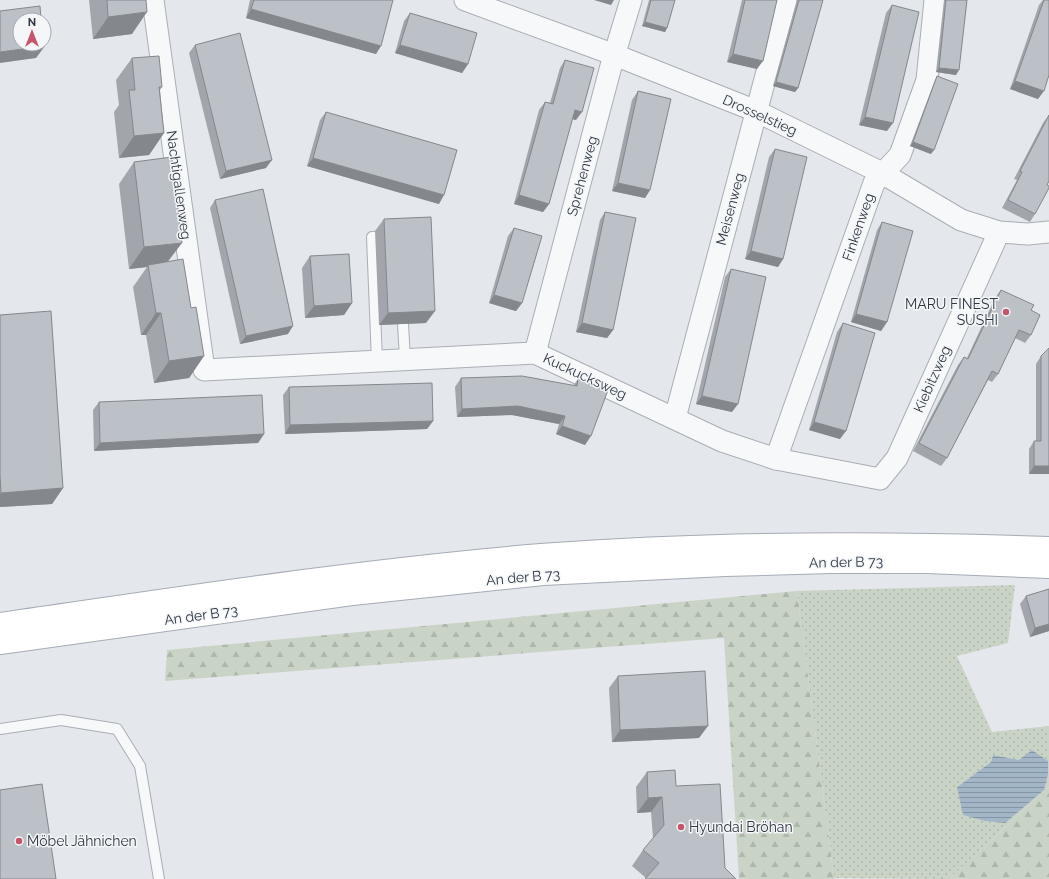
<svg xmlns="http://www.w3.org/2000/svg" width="1049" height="879" font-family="Raleway,sans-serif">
<defs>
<pattern id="grass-dots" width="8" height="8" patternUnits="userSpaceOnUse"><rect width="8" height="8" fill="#cad4c6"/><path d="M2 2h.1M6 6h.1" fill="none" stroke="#aeb7ab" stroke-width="1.8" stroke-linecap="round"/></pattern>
<pattern id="forest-firs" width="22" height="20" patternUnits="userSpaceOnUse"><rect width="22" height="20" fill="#cad4c6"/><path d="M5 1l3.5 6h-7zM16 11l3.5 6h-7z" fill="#aeb7ab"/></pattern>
<pattern id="water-rules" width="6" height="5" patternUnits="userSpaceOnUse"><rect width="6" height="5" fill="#a3b6c8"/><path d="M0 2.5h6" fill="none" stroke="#8595a4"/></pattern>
</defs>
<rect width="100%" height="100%" fill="#e4e7eb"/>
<path fill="url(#grass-dots)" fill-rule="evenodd" d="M1015 585 1008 643 957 656 992 732 1049 726V787L949 879 834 878 797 591ZM993 755 1019 760 957 787 991 762Z"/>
<g fill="url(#forest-firs)">
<polygon points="797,591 834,878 836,879 739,879 724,638 165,681 167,650"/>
<polygon points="1049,787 1049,879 949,879"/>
</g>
<polygon fill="url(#water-rules)" points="1032,750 1048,761 1048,774 1044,790 1005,823 985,821 963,815 957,787 991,762 993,755 1019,760"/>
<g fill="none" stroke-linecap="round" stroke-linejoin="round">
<g stroke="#a9aeb5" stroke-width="12">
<g id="service">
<polyline points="403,324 405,359"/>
<polyline points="377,361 372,237 389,236"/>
<polyline points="0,729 61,720 117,729 140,766 159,879"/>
</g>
</g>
<g stroke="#a9aeb5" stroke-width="23">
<g id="minor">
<polyline points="153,0 204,370 535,353 722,441 776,459 880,479 897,458 999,232"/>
<polyline points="465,0 615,55 756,111 882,173 961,220 999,232 1028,234 1049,232"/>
<polyline points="535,353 611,66 631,0"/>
<polyline points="675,418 786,0"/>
<polyline points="776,459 874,183 900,155 927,80 935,0"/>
</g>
</g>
<g stroke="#a5acb6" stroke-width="24">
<g id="primary">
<path d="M0 624C180 598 360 570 541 555 710 542 880 542 1049 548"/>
<polyline points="0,643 352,594 543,574 725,565 831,562 927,562 1049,567"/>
</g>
</g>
<use href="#service" stroke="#f7f8fa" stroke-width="10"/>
<use href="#minor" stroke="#f7f8fa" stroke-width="21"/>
<use href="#primary" stroke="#fff" stroke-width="22"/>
</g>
<g fill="#a2a6ac">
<polygon points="89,0 146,0 132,34 93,39"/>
<polygon points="250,0 393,0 376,54 246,18"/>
<polygon points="649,0 675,0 667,28 665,32 642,26"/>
<polygon points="742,0 777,0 757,69 727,62"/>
<polygon points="797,0 823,0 798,88 795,92 773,86"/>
<polygon points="944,0 967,0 956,75 936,72"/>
<polygon points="1043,0 1049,0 1038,99 1010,89 1039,5"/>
<polygon points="892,5 887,131 859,125 886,13"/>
<polygon points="410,13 468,64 462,73 395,53 404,21"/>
<polygon points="195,45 266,168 220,179 189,53"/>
<polygon points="132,58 162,87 160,90 164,133 149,155 119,158 114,112 119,105 116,80"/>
<polygon points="565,60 576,120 572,119 549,204 543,212 514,204 539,110 545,102 550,103 560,68"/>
<polygon points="937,76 931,154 910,146 935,80"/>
<polygon points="638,91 650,190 645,198 612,191 632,100"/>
<polygon points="326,112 439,204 307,166 320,120"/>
<polygon points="1049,115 1047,185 1035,214 1030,222 1002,208 1017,180 1014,179 1043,123"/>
<polygon points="775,149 783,259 778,267 745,259 769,157"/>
<polygon points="134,162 168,262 191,308 204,356 189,378 154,383 146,335 141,335 133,287 147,267 129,269 119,184"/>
<polygon points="215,200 288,334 240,344 210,208"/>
<polygon points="605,212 613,330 607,338 576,332 600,220"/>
<polygon points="384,219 426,323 379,325 375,231"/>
<polygon points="882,222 887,322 881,331 851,322 877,230"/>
<polygon points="514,228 522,303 516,311 489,303 508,236"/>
<polygon points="310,256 352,303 344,315 305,318 302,268"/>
<polygon points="731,269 732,412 696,404 725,277"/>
<polygon points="1001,290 1031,310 1031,335 1025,343 1015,338 998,374 992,382 988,380 947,458 941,466 913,451 958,365 964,357 967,358 995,298"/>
<polygon points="0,315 63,488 52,504 0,507"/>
<polygon points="843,323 840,439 809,430 837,332"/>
<polygon points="1041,356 1049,474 1029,474 1029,449 1034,441 1036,441 1036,364"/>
<polygon points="461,378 573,386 578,379 585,445 556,434 559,424 512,415 457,417 455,387"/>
<polygon points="289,387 433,421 427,429 285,434 283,395"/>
<polygon points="99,402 264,434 258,443 94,451 93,410"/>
<polygon points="1026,596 1049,631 1030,637 1020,604"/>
<polygon points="618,676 699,738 612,742 609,688"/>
<polygon points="647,772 676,786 725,868 646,878 632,866 643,850 653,838 651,812 637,813 636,787"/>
</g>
<g fill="#84878c">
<polygon points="594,0 614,0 611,5"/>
<polygon points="251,9 381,46 376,54 246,18"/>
<polygon points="147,12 132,34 93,39 108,17"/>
<polygon points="645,22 667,28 665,32 642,26"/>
<polygon points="400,45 468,64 462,73 395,53"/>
<polygon points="45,46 36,58 0,63 0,52"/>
<polygon points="733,54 763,61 757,69 727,62"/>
<polygon points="939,68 959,70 956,75 936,72"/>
<polygon points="1015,81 1044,91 1038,99 1010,89"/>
<polygon points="776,82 798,88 795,92 773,86"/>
<polygon points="575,110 582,112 576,120 569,118"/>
<polygon points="865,117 893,123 887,131 859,125"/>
<polygon points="164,133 149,155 119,158 134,136"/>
<polygon points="913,142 934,150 931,154 910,146"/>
<polygon points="313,158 444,195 439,204 307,166"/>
<polygon points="272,160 266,168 220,179 226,171"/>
<polygon points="618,183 650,190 645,198 612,191"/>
<polygon points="519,195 549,204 543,212 514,204"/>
<polygon points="182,243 166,264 148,265 147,267 129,269 144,247"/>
<polygon points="751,251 783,259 778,267 745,259"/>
<polygon points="494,295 522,303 516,311 489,303"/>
<polygon points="352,303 344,315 305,318 314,306"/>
<polygon points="435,311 426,323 379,325 388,313"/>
<polygon points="156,313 161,313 146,335 141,335"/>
<polygon points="856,314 887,322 881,331 851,322"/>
<polygon points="582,323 613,330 607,338 576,332"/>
<polygon points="293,326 288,334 240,344 246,336"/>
<polygon points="204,356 189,378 154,383 169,361"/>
<polygon points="702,396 738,404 732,412 696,404"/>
<polygon points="518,406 565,416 559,424 512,415 457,417 462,409"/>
<polygon points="433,421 427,429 285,434 290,425"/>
<polygon points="814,422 846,431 840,439 809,430"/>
<polygon points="562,426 591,436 585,445 556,434"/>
<polygon points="264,434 258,443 94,451 100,443"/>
<polygon points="1034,466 1049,466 1049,474 1029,474"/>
<polygon points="63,488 52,504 0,507 0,494 1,493"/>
<polygon points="1049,624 1049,631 1030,637 1035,628"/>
<polygon points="708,726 699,738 612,742 620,730"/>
<polygon points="662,797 651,812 637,813 648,798"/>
</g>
<g fill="#bcc1c8" stroke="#84878c">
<polygon points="107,0 146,0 147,12 108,17"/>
<polygon points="254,0 393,0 381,46 251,9"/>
<polygon points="651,0 675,0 667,28 645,22"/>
<polygon points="745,0 777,0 763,61 733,54"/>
<polygon points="799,0 823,0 798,88 776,82"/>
<polygon points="946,0 967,0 959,70 939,68"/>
<polygon points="1044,0 1049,0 1049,75 1044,91 1015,81"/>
<polygon points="892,5 919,12 893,123 865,117"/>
<polygon points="40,6 41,20 20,20 20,44 44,44 44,40 45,46 0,52 0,11"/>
<polygon points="410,13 477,33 468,64 400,45"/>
<polygon points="240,33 272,160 226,171 195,45"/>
<polygon points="159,56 162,87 159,87 164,133 134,136 129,90 135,90 132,58"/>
<polygon points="565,60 594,68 582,112 575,110 549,204 519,195 545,102 553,104"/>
<polygon points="937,76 958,84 934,150 913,142"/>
<polygon points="638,91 671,99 650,190 618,183"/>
<polygon points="326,112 457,150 444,195 313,158"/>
<polygon points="1049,115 1049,181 1047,185 1049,186 1049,188 1035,214 1008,200 1022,172 1020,171"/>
<polygon points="775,149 807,157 783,259 751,251"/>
<polygon points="172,157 182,243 144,247 134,162"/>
<polygon points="263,189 293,326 246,336 215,200"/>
<polygon points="605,212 636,218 613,330 582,323"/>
<polygon points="431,217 435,311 388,313 384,219"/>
<polygon points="882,222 913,231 887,322 856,314"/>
<polygon points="514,228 542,236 522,303 494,295"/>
<polygon points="349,254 352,303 314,306 310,256"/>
<polygon points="183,259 191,308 196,307 204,356 169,361 161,313 156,313 148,265"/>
<polygon points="731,269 766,277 738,404 702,396"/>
<polygon points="1001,290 1034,305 1031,310 1040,315 1031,335 1019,330 998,374 992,371 947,458 919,443 964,357 968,359"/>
<polygon points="51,311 63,488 1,493 0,475 0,315"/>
<polygon points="843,323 875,333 846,431 814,422"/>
<polygon points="1049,348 1049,466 1034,466 1034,441 1041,441 1041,356"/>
<polygon points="522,376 577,386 578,379 608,390 591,436 562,426 565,416 518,406 462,409 461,378"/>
<polygon points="432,383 433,421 290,425 289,387"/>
<polygon points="262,395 264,434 100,443 99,402"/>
<polygon points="1049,589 1049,624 1035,628 1026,596"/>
<polygon points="705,671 708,726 620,730 618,676"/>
<polygon points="675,770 676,786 720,784 725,868 736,879 645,879 659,863 643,850 664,825 662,797 648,798 647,772"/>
<polygon points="42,784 56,879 0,879 0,790"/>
</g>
<g fill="#c5556b" stroke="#f4f6f8" stroke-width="1.5">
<circle cx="1006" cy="312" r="4"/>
<circle cx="681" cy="827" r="4"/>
<circle cx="19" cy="841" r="4"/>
</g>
<g text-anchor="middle" stroke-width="3" stroke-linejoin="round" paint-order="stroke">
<g font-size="14" fill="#2d3642" stroke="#f4f6f8">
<text transform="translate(760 115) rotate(24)" y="5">Drosselstieg</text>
<text transform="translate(582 176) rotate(-75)" y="5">Sprehenweg</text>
<text transform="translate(179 185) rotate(82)" y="5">Nachtigallenweg</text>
<text transform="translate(730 209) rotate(-75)" y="5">Meisenweg</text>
<text transform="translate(858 227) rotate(-71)" y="5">Finkenweg</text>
<text transform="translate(585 376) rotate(25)" y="5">Kuckucksweg</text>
<text transform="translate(932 379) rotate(-66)" y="5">Kiebitzweg</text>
<text transform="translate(846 562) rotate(-1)" y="5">An der B 73</text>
<text transform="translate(523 577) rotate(-5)" y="5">An der B 73</text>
<text transform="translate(201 615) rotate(-8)" y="5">An der B 73</text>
</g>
<g font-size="14" fill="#2d3642" stroke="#f4f6f8" text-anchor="start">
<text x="998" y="309" text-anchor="end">MARU FINEST<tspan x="998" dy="16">SUSHI</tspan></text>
<text x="689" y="832">Hyundai Bröhan</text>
<text x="27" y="846">Möbel Jähnichen</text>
</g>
</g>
<g transform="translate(32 32)"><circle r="19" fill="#f4f6f8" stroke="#a4a9af"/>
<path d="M0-3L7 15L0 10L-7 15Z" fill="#c5556b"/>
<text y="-6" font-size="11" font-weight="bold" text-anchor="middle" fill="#2d3642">N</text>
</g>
</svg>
